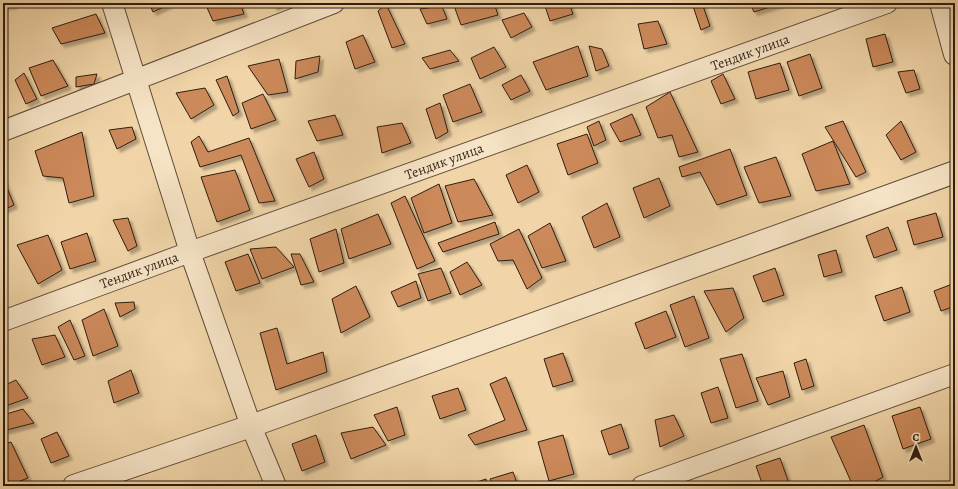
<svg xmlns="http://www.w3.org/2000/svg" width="958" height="489" font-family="Alegreya,serif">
<defs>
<filter id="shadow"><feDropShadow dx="3.5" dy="3.5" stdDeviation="1" flood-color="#0004"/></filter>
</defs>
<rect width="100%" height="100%" fill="#f1d5a8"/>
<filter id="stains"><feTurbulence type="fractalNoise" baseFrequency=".005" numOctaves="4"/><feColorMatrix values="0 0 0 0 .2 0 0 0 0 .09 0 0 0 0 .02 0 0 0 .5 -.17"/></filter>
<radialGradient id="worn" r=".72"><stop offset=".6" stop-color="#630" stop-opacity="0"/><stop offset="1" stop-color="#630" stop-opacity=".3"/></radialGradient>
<g fill="#cc895a" stroke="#2e1d11" filter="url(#shadow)">
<polygon points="3,3 13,3 14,5 3,6"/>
<polygon points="149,3 172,3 153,12"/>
<polygon points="205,3 240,3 244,14 213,21"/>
<polygon points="272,3 283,3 274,7"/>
<polygon points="453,3 494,3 498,15 461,25"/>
<polygon points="544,3 569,3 573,14 550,21"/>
<polygon points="692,3 702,3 710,26 701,30"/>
<polygon points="750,3 783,3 754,12"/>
<polygon points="386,4 405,44 392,48 378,11"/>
<polygon points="442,6 447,19 427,24 420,9"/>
<polygon points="524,13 532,27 511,38 502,20"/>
<polygon points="96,14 105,33 61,44 52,28"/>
<polygon points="658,21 667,44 644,49 638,24"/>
<polygon points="885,34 893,62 873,67 866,39"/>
<polygon points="363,35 375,62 355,69 346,42"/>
<polygon points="578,46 588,76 546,90 533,62"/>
<polygon points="589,46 602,49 609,66 596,71"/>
<polygon points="494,47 506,67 480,79 471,58"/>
<polygon points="450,50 459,61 430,69 422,58"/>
<polygon points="810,54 822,88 799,96 787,62"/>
<polygon points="320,56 318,72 295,79 296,61"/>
<polygon points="279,59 288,92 268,95 248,66"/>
<polygon points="53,60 68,86 41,96 29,68"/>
<polygon points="780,63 789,90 756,99 748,72"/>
<polygon points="914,70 920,89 906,93 898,72"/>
<polygon points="24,73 37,99 26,104 15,80"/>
<polygon points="97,74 94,84 76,87 76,77"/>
<polygon points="723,74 735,99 721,104 711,81"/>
<polygon points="521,75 530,91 511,100 502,85"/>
<polygon points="227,76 239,112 233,116 216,80"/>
<polygon points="470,84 482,112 453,122 443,95"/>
<polygon points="205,88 214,105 191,119 176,93"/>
<polygon points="670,92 698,152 679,157 672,135 658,138 646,107"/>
<polygon points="263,94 276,120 251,129 242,103"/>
<polygon points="440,103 448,132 436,139 426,109"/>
<polygon points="632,114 641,135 620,142 610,124"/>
<polygon points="335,115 343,135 317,141 308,121"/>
<polygon points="599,121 606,140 594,146 587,127"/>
<polygon points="843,121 866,172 856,177 825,127"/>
<polygon points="901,121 916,152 901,160 886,135"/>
<polygon points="402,123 411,143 382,153 377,127"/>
<polygon points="132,127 136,139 117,149 109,130"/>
<polygon points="82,132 94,196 69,203 63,178 43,176 35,151"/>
<polygon points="587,134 598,163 568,175 557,144"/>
<polygon points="199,136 208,152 249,138 275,201 259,203 241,155 200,167 191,142"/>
<polygon points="833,141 850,184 816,191 802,154"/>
<polygon points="730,149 747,195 717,205 700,172 682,177 679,167"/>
<polygon points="314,152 324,179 309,187 296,159"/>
<polygon points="776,157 791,196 759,203 744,167"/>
<polygon points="527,165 539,192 518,203 506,175"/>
<polygon points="235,170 250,210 217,222 201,177"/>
<polygon points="3,178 14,205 3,210"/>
<polygon points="659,178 670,206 644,218 633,188"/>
<polygon points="474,179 493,215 458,222 445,186"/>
<polygon points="439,184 452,223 424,233 411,198"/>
<polygon points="405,196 435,261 417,269 391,203"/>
<polygon points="607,203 620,237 594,248 582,217"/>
<polygon points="936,213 943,237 914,245 907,221"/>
<polygon points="378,214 391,244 349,259 341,229"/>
<polygon points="128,218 137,246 128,251 113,220"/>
<polygon points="495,222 499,234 443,252 438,243"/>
<polygon points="550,223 566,261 542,268 528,236"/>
<polygon points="888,227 897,250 874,258 866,236"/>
<polygon points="336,229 344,263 319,272 310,239"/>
<polygon points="519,229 542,278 527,289 513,260 498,261 490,244"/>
<polygon points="87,233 96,261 70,269 61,242"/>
<polygon points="48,235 62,270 38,284 17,245"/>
<polygon points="276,247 294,267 262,279 250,249"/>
<polygon points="836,250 842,272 824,277 818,255"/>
<polygon points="248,254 260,283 236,291 225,262"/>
<polygon points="291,254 300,254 314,282 301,285"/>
<polygon points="467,262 482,285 460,295 450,272"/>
<polygon points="441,268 451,293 428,301 418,274"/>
<polygon points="775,268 784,295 763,302 753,276"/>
<polygon points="416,281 421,298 398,307 391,292"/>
<polygon points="955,283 955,306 941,311 934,291"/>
<polygon points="356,286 370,317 341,333 332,299"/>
<polygon points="902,287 910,312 884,321 875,296"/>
<polygon points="733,288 744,318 726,332 704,291"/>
<polygon points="694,296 709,338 685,347 670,305"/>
<polygon points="134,302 135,309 120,317 115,303"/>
<polygon points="104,309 118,346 93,356 82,320"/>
<polygon points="666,311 676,337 645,349 635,323"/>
<polygon points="70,320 85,356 74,360 58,327"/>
<polygon points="277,328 287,364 323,352 327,372 276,390 260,333"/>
<polygon points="55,335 65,357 42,365 32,339"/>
<polygon points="563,353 573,381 553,387 544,359"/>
<polygon points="742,354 758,401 736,408 720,359"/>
<polygon points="806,359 814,386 802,390 794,363"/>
<polygon points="131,370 139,393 114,403 108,381"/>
<polygon points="783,371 790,397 768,405 756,378"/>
<polygon points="506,377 527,430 475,445 468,435 505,420 490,384"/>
<polygon points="16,380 28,398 3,407 3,386"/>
<polygon points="718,387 728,418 711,423 701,393"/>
<polygon points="458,388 466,410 440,419 432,396"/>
<polygon points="397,407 405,435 388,441 374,415"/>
<polygon points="920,407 931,439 903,449 892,416"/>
<polygon points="23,409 34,423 3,431 3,415"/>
<polygon points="674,415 684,436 660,447 655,420"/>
<polygon points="621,424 629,448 609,455 601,431"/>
<polygon points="864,425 883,477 867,486 853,486 831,437"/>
<polygon points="373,427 386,445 351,459 341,433"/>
<polygon points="57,432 69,456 51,463 41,439"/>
<polygon points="316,435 325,462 302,471 292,444"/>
<polygon points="563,435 574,474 549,481 538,442"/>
<polygon points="11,442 28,478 10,485 3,467 3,445"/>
<polygon points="780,458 790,486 763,486 756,466"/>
<polygon points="513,472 518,486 494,486 490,479"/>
<polygon points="486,479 488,486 465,486"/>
<polygon points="706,482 708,486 693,486"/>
</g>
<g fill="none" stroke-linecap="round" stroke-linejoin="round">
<g stroke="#5f4b37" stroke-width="22">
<g id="minor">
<polyline points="112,3 190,252 251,426 276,486"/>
<polyline points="3,131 334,3"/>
<polyline points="3,321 190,252 887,3"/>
<polyline points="642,486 955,374"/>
</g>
</g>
<g stroke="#5f4b37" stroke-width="24">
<g id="tertiary">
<polyline points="941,3 955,54"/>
<polyline points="74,486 251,426 955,172"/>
</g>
</g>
<use href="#minor" stroke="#f6e4c6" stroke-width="20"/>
<use href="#tertiary" stroke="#f6e4c6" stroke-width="22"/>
</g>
<g text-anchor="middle" stroke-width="3" stroke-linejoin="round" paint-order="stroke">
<g font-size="14" fill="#2e1d11" stroke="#f6e4c6">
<text transform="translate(750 52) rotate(-20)" y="5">Тендик улица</text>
<text transform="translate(444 161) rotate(-20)" y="5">Тендик улица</text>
<text transform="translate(139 270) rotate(-20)" y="5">Тендик улица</text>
</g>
</g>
<rect width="958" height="489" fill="none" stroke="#f1d5a8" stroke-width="16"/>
<rect x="4" y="4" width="950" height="481" fill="none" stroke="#2e1d11" stroke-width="2"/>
<rect x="8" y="8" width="942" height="473" fill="none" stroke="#2e1d11"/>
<g transform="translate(916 447)" stroke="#f6e4c6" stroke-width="3" paint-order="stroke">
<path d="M0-3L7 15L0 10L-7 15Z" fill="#2e1d11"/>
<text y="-6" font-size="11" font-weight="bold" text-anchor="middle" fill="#2e1d11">С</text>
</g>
<rect width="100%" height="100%" filter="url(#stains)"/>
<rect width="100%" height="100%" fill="url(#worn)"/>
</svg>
